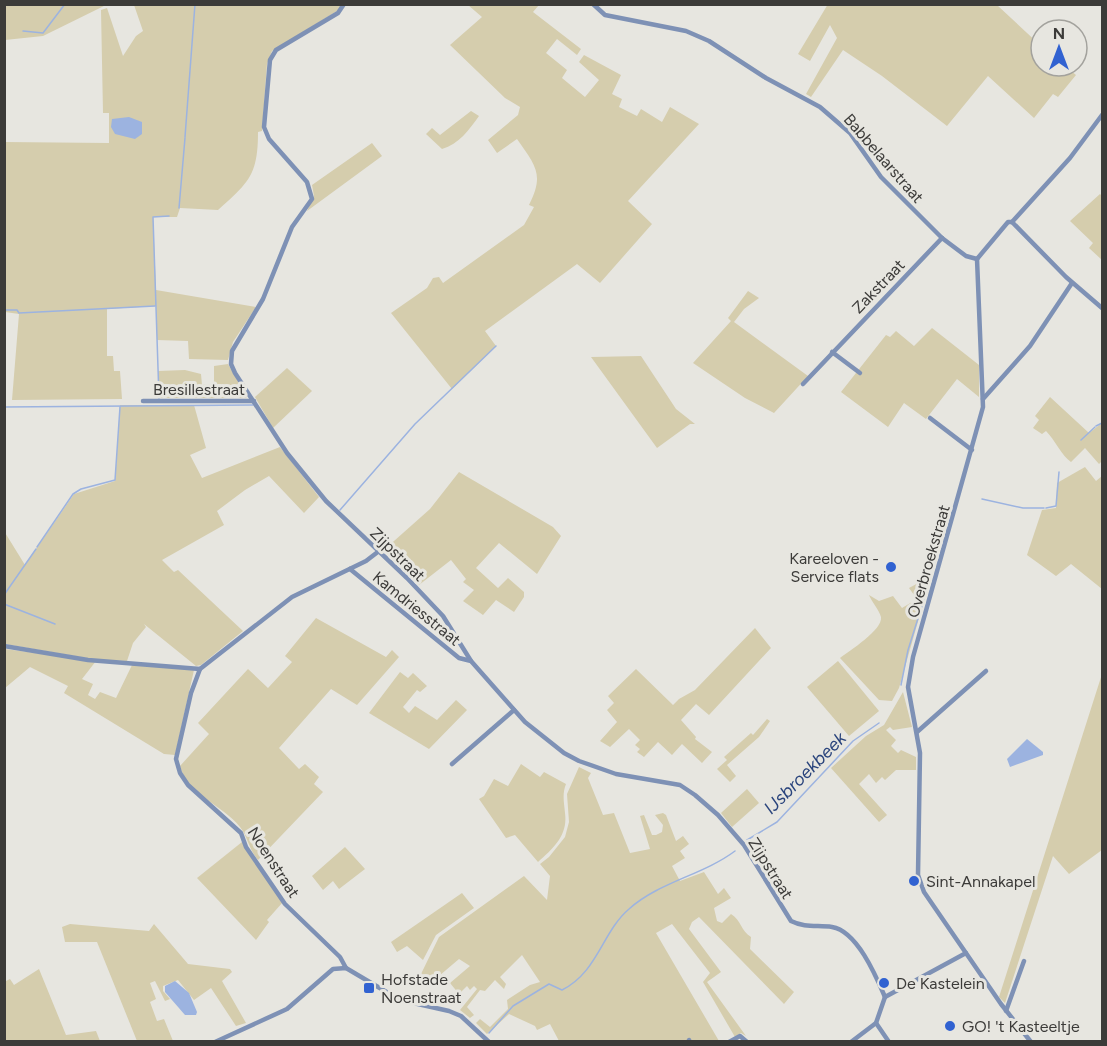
<svg xmlns="http://www.w3.org/2000/svg" width="1107" height="1046" font-family="Figtree,sans-serif">
<rect width="100%" height="100%" fill="#e7e6e0"/>
<g fill="#d5cdad">
<polygon points="828,4 997,5 1041,46 1041,66 1065,66 1076,75 1058,97 1053,94 1034,118 988,76 947,126 882,76 843,50 811,97 806,94 837,38 830,25 810,61 798,54"/>
<polygon points="5,5 106,5 43,36 5,40"/>
<path d="M134 5H342L337 11 272 51 267 64 262 131 258 132C258 175 249 182 218 210L180 208 177 217H153L156 290 256 307 233 342 228 360 189 359 188 341 157 340 156 306 107 309V356H113L114 371H120L122 399 12 400 19 314 5 312 4 142 109 143V113H103L101 10 107 8 123 56 136 36 143 31Z"/>
<path d="M468 5H539L533 12 581 49 577 55 557 39 546 53 567 70 562 78 585 97 599 80 579 62 584 55 621 75 612 94 622 99 619 107 637 116 641 109 662 122 670 107 699 124 628 201 652 224 600 283 577 264 485 331 496 346 452 389 391 313 427 288 433 278 439 277 443 283 524 225 534 207 529 205C545 174 535 165 517 139L497 153 488 140 518 115 520 107 505 98 450 45 482 17Z"/>
<path d="M471 111 479 116C469 130 459 144 442 149L426 134 432 128 440 135Z"/>
<polygon points="372,143 382,156 307,211 314,196 312,185"/>
<polygon points="1100,194 1102,196 1102,260 1089,248 1093,243 1070,221"/>
<polygon points="748,291 759,298 744,309 734,322 808,376 774,413 745,398 693,363 731,321 728,318"/>
<polygon points="932,328 979,365 979,397 957,379 926,419 904,403 888,427 841,392 886,335 890,337 896,331 914,346"/>
<polygon points="641,356 676,409 695,424 690,424 657,448 591,357"/>
<polygon points="228,364 247,397 245,398 159,398 158,371 185,370 201,374 202,385 214,384 214,366"/>
<polygon points="287,368 312,391 273,428 255,397"/>
<path d="M1050 397 1089 433 1102 423V461L1099 464 1085 448 1071 462C1062 456 1055 440 1046 431L1042 434 1033 428 1039 420 1035 416Z"/>
<polygon points="120,405 194,405 206,448 190,455 202,478 280,447 319,497 304,513 269,476 245,490 217,511 224,525 162,560 174,572 178,570 243,631 201,665 196,666 144,624 146,627 133,643 127,661 98,660 5,644 4,531 25,565 74,494 115,481"/>
<polygon points="1085,467 1096,481 1102,476 1102,589 1071,564 1056,576 1027,555 1042,510 1056,508 1057,483"/>
<polygon points="459,472 553,527 561,536 537,574 499,543 476,568 498,588 508,578 524,592 524,597 514,612 496,600 483,615 463,601 474,590 463,582 466,579 451,560 419,585 385,549 430,509"/>
<path d="M922 581 929 583 899 688 892 701 879 700 840 658C849 651 883 630 881 617 879 610 872 602 869 595L879 601 893 596 902 608 917 599 909 588Z"/>
<path d="M316 618 386 657 392 650 399 657 357 705 331 689 279 748 299 769 305 764 319 777 314 784 323 792 258 860C249 850 248 837 240 827 222 804 188 796 180 766L209 734 198 723 248 669 268 688 292 662 285 656Z"/>
<polygon points="755,628 771,648 709,715 696,704 681,720 696,737 695,739 712,752 702,763 682,744 672,755 658,742 644,757 637,752 640,749 635,745 640,740 629,729 610,747 600,741 617,722 607,710 614,703 608,696 636,669 673,705 679,699 695,690"/>
<polygon points="5,649 96,661 82,679 93,684 88,695 95,699 100,692 116,698 132,665 194,670 175,755 164,754 64,693 68,686 30,667 5,688"/>
<polygon points="838,661 879,711 849,736 807,687"/>
<polygon points="400,672 408,678 413,673 427,686 420,692 417,690 403,707 409,713 415,706 437,720 456,700 467,710 429,749 369,713"/>
<polygon points="1102,674 1102,850 1069,874 1053,856 1005,1003 999,997"/>
<polygon points="903,692 912,727 893,730 890,727 886,730 896,740 891,746 898,753 901,750 916,757 916,770 896,770 885,780 882,777 876,783 869,774 859,784 887,815 879,822 831,768 866,736 884,725"/>
<polygon points="767,719 770,721 759,737 727,765 736,776 730,782 717,769 727,760 724,757 751,733 753,735"/>
<path d="M521 764 540 777 544 772 566 784C562 794 564 802 565 813 568 835 554 848 538 862L515 835 506 838 479 799 484 796 494 779 508 786Z"/>
<path d="M579 767 591 773 588 778 603 815 614 813 630 853 650 849 640 816 644 815 652 835H656L662 832 663 825 655 815 663 813 666 815 676 841 683 836 689 844 680 851 685 858 672 866 680 881 704 872 718 894 724 888 731 898 714 908 717 921 722 923 731 914C741 920 741 931 751 937L750 949 794 992 784 1004 699 917 692 922 689 929 721 972 707 982 746 1036 741 1033 735 1037 703 982 710 973 672 924 656 933 719 1041H559L550 1024 537 1030 535 1026 509 1014 487 1034 476 1023 480 1019 490 1027 508 1009 507 1000 530 985 540 982 522 955 500 977 506 984 504 989 495 980 485 991 480 990 467 1007 474 1015 470 1018 460 1010 477 989 474 986 470 990 467 986 459 994 450 983 470 966 459 959 439 976 437 974 429 979 421 974 439 937 524 876 547 900 550 876 540 864 549 857 565 837 569 822 567 794Z"/>
<polygon points="747,789 759,803 732,827 721,813"/>
<polygon points="242,842 283,902 267,920 269,922 256,940 197,878"/>
<polygon points="345,847 365,869 339,889 333,881 323,890 312,876"/>
<polygon points="462,893 474,908 436,935 423,960 407,946 397,952 391,942"/>
<polygon points="70,924 149,931 154,924 188,964 230,969 232,972 222,981 246,1023 236,1026 211,988 194,1000 178,980 163,986 163,991 170,999 165,1001 155,981 150,983 156,999 150,1002 157,1021 164,1019 173,1041 137,1041 97,942 65,942 62,927"/>
<polygon points="39,969 66,1035 96,1031 100,1041 5,1041 4,982 10,979 14,985"/>
</g>
<g fill="#9cb3e0">
<polygon points="129,117 142,122 142,134 135,139 115,134 111,127 112,119"/>
<polygon points="1027,739 1043,752 1043,755 1010,767 1007,759"/>
<polygon points="175,981 189,993 197,1012 196,1015 185,1015 165,992 165,986"/>
</g>
<g fill="none" stroke-linecap="round" stroke-linejoin="round">
<g stroke="#9cb3e0" stroke-width="1.5">
<polyline points="23,31 43,33 65,4"/>
<polyline points="185,137 195,4"/>
<polyline points="179,208 185,138"/>
<polyline points="4,310 17,310 19,313 155,306"/>
<polyline points="159,398 153,217 169,216"/>
<polyline points="4,407 253,405"/>
<polyline points="1096,426 1102,423"/>
<polyline points="1081,440 1095,427"/>
<polyline points="982,499 1023,508 1044,508"/>
<polyline points="1046,508 1056,506 1059,472"/>
<polyline points="340,510 415,424 496,346"/>
<polyline points="37,547 73,494 81,489 115,480 120,407"/>
<polyline points="933,568 944,529"/>
<polyline points="4,595 36,549"/>
<polyline points="4,604 55,624"/>
<polyline points="901,685 908,650 926,593"/>
<polyline points="747,840 777,822 853,741 879,723"/>
<path d="M489 1033 513 1006 549 984 562 990C598 972 602 932 629 909 659 882 703 875 735 851"/>
</g>
<g stroke="#7e91b5" stroke-width="4.5">
<path d="M344 4 338 13 276 50 270 60 264 127 269 139 307 182 312 199 292 227 263 299 232 351 231 364 235 373 287 453 326 501 407 578 443 616 471 661 525 722 564 753 579 761 616 774 680 785 695 795 718 815 744 845 791 921C805 928 817 925 832 927 857 931 876 976 885 997"/>
<polyline points="593,4 605,15 686,31 709,41 766,78 820,107 850,133 881,177 942,238 966,256 977,259"/>
<polyline points="1012,222 1066,277 1102,308"/>
<polyline points="977,259 983,407 913,657 908,687 920,753 918,875 924,892 1001,1004 1031,1042"/>
<polyline points="977,259 1008,222 1012,222 1070,158 1102,115"/>
<polyline points="832,352 860,373"/>
<polyline points="803,384 942,238"/>
<polyline points="983,399 1030,346 1072,283"/>
<polyline points="143,401 254,401"/>
<polyline points="930,418 972,450"/>
<polyline points="350,569 459,658 471,661"/>
<polyline points="4,646 88,660 200,669"/>
<polyline points="917,732 986,671"/>
<polyline points="452,764 514,710"/>
<polyline points="346,968 340,957 285,904 246,847 241,833 188,785 180,773 176,759 191,693 200,669 292,597 366,561 379,551"/>
<polyline points="885,997 966,953"/>
<polyline points="1006,1011 1024,961"/>
<polyline points="876,1023 889,1042"/>
<polyline points="689,1040 690,1042"/>
<polyline points="215,1042 287,1009 333,969 346,968 400,1000 449,1011 461,1016 489,1042"/>
<polyline points="729,1042 740,1036 747,1042"/>
<polyline points="851,1042 876,1023 885,997"/>
</g>
</g>
<g fill="#3162d1" stroke="#e7e6e0" stroke-width="2">
<circle cx="891" cy="567" r="6"/>
<circle cx="914" cy="881" r="6"/>
<circle cx="884" cy="983" r="6"/>
<rect x="363" y="982" width="12" height="12" rx="3"/>
<circle cx="950" cy="1026" r="6"/>
</g>
<g text-anchor="middle" stroke-width="6" stroke-linejoin="round" paint-order="stroke">
<g font-size="16" fill="#3c3b39" stroke="#e7e6e0">
<text transform="translate(884 158) rotate(49)" y="6">Babbelaarstraat</text>
<text transform="translate(878 286) rotate(-46)" y="6">Zakstraat</text>
<text x="199" y="395">Bresillestraat</text>
<text transform="translate(398 554) rotate(44)" y="6">Zijpstraat</text>
<text transform="translate(928 561) rotate(-74)" y="6">Overbroekstraat</text>
<text transform="translate(417 608) rotate(39)" y="6">Kamdriesstraat</text>
<text transform="translate(274 862) rotate(57)" y="6">Noenstraat</text>
<text transform="translate(771 868) rotate(58)" y="6">Zijpstraat</text>
</g>
<g font-size="16" fill="#3c3b39" stroke="#e7e6e0" text-anchor="start">
<text x="879" y="564" text-anchor="end">Kareeloven -<tspan x="879" dy="18">Service flats</tspan></text>
<text x="926" y="887">Sint-Annakapel</text>
<text x="381" y="985">Hofstade<tspan x="381" dy="18">Noenstraat</tspan></text>
<text x="896" y="989">De Kastelein</text>
<text x="962" y="1032">GO! 't Kasteeltje</text>
</g>
<g font-size="18" font-style="italic" fill="#2a447c" stroke="#e7e6e0">
<text transform="translate(805 773) rotate(-45)" y="6">IJsbroekbeek</text>
</g>
</g>
<rect width="1107" height="1046" fill="none" stroke="#3c3b39" stroke-width="12"/>
<g transform="translate(1059 48)"><circle r="28" fill="#e7e6e0" stroke="#a3a29d" stroke-width="1.5"/>
<path d="M0-4.5L10 22L0 15L-10 22Z" fill="#3162d1"/>
<text y="-9" font-size="16" font-weight="bold" text-anchor="middle" fill="#3c3b39">N</text>
</g>
</svg>
